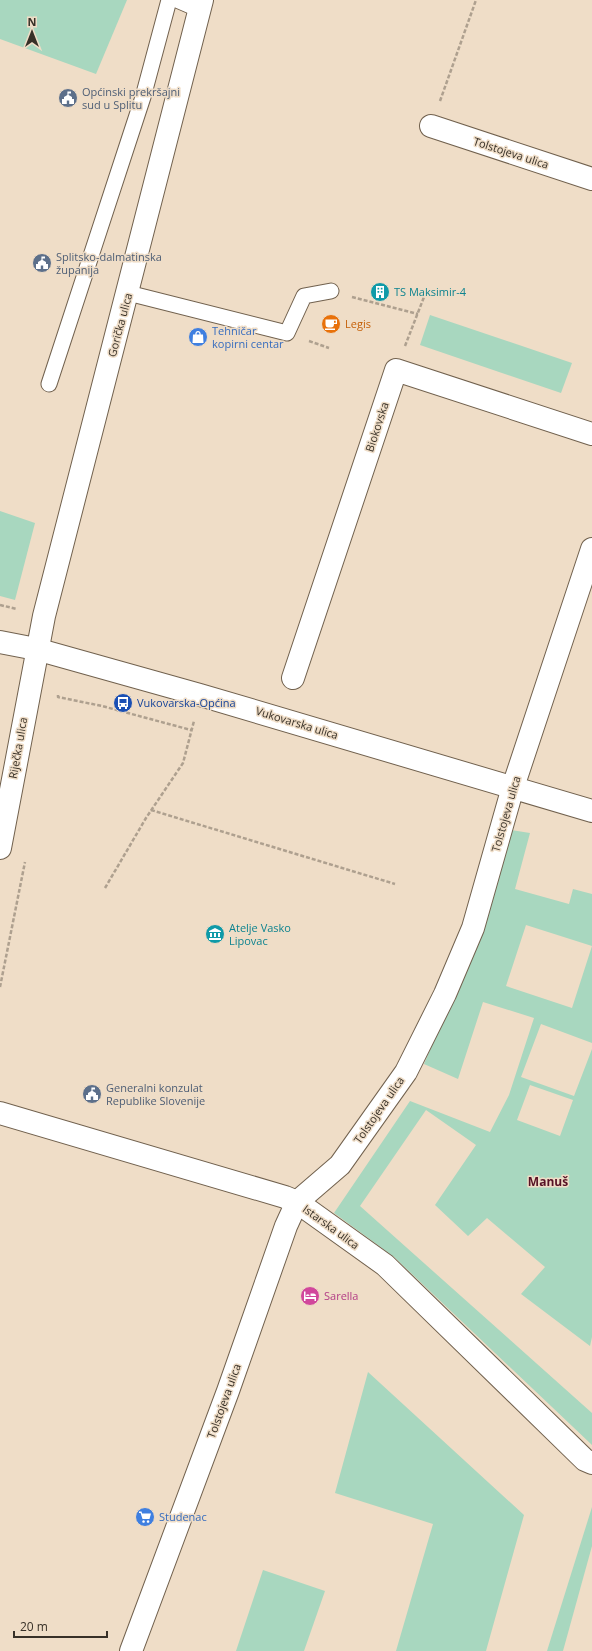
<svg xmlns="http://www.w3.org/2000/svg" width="592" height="1651" font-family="'Open Sans',sans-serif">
<rect width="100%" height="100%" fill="#efddc7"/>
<g fill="#a8d7bf" fill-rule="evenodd">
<polygon points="0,0 127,0 96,74 0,39"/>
<polygon points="430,315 572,363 561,393 420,345"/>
<polygon points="0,511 35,523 15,600 0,596"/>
<path d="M511 830 530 833 515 889 569 904 573 889 592 894V946L526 925 506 986 572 1008 592 946V1043L541 1024 521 1077 574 1096 592 1049V1337L590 1346 521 1294 545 1267 487 1218 468 1236 435 1205 476 1145 426 1110 360 1206 592 1413V1445L394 1257 334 1213 410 1101 490 1132 509 1095 534 1018 483 1002 458 1079 424 1064 481 931ZM530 1085 573 1100 560 1136 517 1120Z"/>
<polygon points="368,1372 524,1515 486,1651 396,1651 433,1524 335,1493"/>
<polygon points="592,1507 592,1546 563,1651 547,1651"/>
<polygon points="263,1570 325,1591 304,1651 236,1651"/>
</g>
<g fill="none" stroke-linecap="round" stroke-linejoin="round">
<g stroke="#71614e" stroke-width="17">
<g id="service">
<polyline points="177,0 200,10"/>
<polyline points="128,293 287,333 304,296 331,291"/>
<polyline points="49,384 143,97 169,0"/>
</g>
</g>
<g stroke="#71614e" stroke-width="24">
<g id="minor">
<polyline points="431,126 592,179"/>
<polyline points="293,678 396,370 592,434"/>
<polyline points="0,848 44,616 202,0"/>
<polyline points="0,1113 285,1197 297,1202 385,1265 585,1460 592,1463"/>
<polyline points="131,1651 228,1391 286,1226 297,1202 340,1165 406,1072 445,994 473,928 513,787 592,549"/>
</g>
</g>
<g stroke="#71614e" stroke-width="24">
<polyline id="tertiary" points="0,642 36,649 200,695 592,811"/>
</g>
<g stroke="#aea08f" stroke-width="2.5" stroke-dasharray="4 2" stroke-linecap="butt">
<polyline points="440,101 476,0"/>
<polyline points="352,297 418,314"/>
<polyline points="309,341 329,348"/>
<polyline points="405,346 424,297"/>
<polyline points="0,605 17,609"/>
<polyline points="58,695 58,697 102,706 191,730"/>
<polyline points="151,810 395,884"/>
<polyline points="105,888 146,818 183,763 194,721"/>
<polyline points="0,987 25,862"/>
</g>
<use href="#service" stroke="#fff" stroke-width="15"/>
<use href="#minor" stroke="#fff" stroke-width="22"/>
<use href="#tertiary" stroke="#fff" stroke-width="22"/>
</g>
<defs>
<g id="civic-disc" transform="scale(1)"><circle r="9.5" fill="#5c6f8a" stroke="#efddc7"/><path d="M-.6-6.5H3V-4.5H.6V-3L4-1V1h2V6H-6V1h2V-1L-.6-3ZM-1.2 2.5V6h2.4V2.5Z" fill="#fff"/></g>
<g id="building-disc" transform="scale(1)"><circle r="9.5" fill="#0f9aa8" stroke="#efddc7"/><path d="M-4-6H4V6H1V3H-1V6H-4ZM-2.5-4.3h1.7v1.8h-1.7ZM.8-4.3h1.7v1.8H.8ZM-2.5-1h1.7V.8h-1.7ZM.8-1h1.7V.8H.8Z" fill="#fff"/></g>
<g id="cafe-disc" transform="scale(1)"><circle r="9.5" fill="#e8710a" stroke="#efddc7"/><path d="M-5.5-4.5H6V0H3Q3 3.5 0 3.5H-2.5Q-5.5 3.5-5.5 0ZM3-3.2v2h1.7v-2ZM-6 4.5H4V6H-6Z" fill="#fff"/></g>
<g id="shop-disc" transform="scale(1)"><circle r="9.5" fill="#3f7fe0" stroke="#efddc7"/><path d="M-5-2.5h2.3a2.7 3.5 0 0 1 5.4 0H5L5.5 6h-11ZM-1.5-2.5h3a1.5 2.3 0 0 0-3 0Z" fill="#fff"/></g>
<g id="bus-disc" transform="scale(1)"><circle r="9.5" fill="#1a4fb4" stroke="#efddc7"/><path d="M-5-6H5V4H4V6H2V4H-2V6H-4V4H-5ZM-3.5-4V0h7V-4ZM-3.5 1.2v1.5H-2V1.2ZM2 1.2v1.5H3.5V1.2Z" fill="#fff"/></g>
<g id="museum-disc" transform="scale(1)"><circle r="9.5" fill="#0f9aa8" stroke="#efddc7"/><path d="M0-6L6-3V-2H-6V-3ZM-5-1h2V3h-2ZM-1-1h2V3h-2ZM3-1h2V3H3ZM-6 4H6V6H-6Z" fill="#fff"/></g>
<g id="hotel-disc" transform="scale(1)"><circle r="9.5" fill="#d1479c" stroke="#efddc7"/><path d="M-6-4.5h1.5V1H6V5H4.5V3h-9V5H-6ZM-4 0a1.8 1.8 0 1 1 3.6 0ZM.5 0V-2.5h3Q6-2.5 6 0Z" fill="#fff"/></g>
<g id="supermarket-disc" transform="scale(1)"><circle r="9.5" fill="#3f7fe0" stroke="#efddc7"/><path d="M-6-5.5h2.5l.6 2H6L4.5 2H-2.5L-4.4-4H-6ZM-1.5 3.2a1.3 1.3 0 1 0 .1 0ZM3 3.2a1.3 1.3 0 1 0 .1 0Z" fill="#fff"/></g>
</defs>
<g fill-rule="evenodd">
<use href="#civic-disc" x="68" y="98"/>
<use href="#civic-disc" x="42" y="263"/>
<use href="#building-disc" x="380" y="292"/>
<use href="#cafe-disc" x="331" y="324"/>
<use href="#shop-disc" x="198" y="337"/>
<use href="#bus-disc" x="123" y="703"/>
<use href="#museum-disc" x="215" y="934"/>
<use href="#civic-disc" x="92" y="1094"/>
<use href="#hotel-disc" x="310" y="1296"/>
<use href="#supermarket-disc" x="145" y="1517"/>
</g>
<g text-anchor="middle" stroke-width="3" stroke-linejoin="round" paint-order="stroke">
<g font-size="11" fill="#4e5e75" stroke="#efddc7" text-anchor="start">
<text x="82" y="96">Općinski prekršajni<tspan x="82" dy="13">sud u Splitu</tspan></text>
<text x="56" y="261">Splitsko-dalmatinska<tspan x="56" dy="13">županija</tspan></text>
<text x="106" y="1092">Generalni konzulat<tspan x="106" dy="13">Republike Slovenije</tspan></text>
</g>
<g font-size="11" fill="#373027" stroke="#efddc7">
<text transform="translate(511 153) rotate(18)" y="4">Tolstojeva ulica</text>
<text transform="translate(120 325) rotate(-75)" y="4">Gorička ulica</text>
<text transform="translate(377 427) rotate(-72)" y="4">Biokovska</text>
<text transform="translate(297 723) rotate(17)" y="4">Vukovarska ulica</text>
<text transform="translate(18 748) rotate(-80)" y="4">Riječka ulica</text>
<text transform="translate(506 814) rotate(-74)" y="4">Tolstojeva ulica</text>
<text transform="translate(379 1110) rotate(-55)" y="4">Tolstojeva ulica</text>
<text transform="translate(331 1227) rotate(36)" y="4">Istarska ulica</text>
<text transform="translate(224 1401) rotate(-70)" y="4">Tolstojeva ulica</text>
</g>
<g font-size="11" fill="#0d838f" stroke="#efddc7" text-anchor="start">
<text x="394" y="296">TS Maksimir-4</text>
<text x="229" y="932">Atelje Vasko<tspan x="229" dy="13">Lipovac</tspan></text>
</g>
<g font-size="11" fill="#c56008" stroke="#efddc7" text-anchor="start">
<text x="345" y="328">Legis</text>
</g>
<g font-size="11" fill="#366cbe" stroke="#efddc7" text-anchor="start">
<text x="212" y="335">Tehničar<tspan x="212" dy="13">kopirni centar</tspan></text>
<text x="159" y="1521">Studenac</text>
</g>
<g font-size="11" fill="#164399" stroke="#efddc7" text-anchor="start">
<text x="137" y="707">Vukovarska-Općina</text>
</g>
<g font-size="11" fill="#b23c85" stroke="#efddc7" text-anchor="start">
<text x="324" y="1300">Sarella</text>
</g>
<g font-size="12" font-weight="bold" fill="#571326" stroke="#efddc7">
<text x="548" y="1186">Manuš</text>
</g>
</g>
<g transform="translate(32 32)" stroke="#efddc7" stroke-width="3" paint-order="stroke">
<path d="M0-3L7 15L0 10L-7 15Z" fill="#373027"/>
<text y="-6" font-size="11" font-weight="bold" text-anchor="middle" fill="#373027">N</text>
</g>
<path d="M14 1631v6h93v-6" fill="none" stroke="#373027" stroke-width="2"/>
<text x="20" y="1631" font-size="12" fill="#373027" stroke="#efddc7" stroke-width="3" paint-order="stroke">20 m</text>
</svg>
